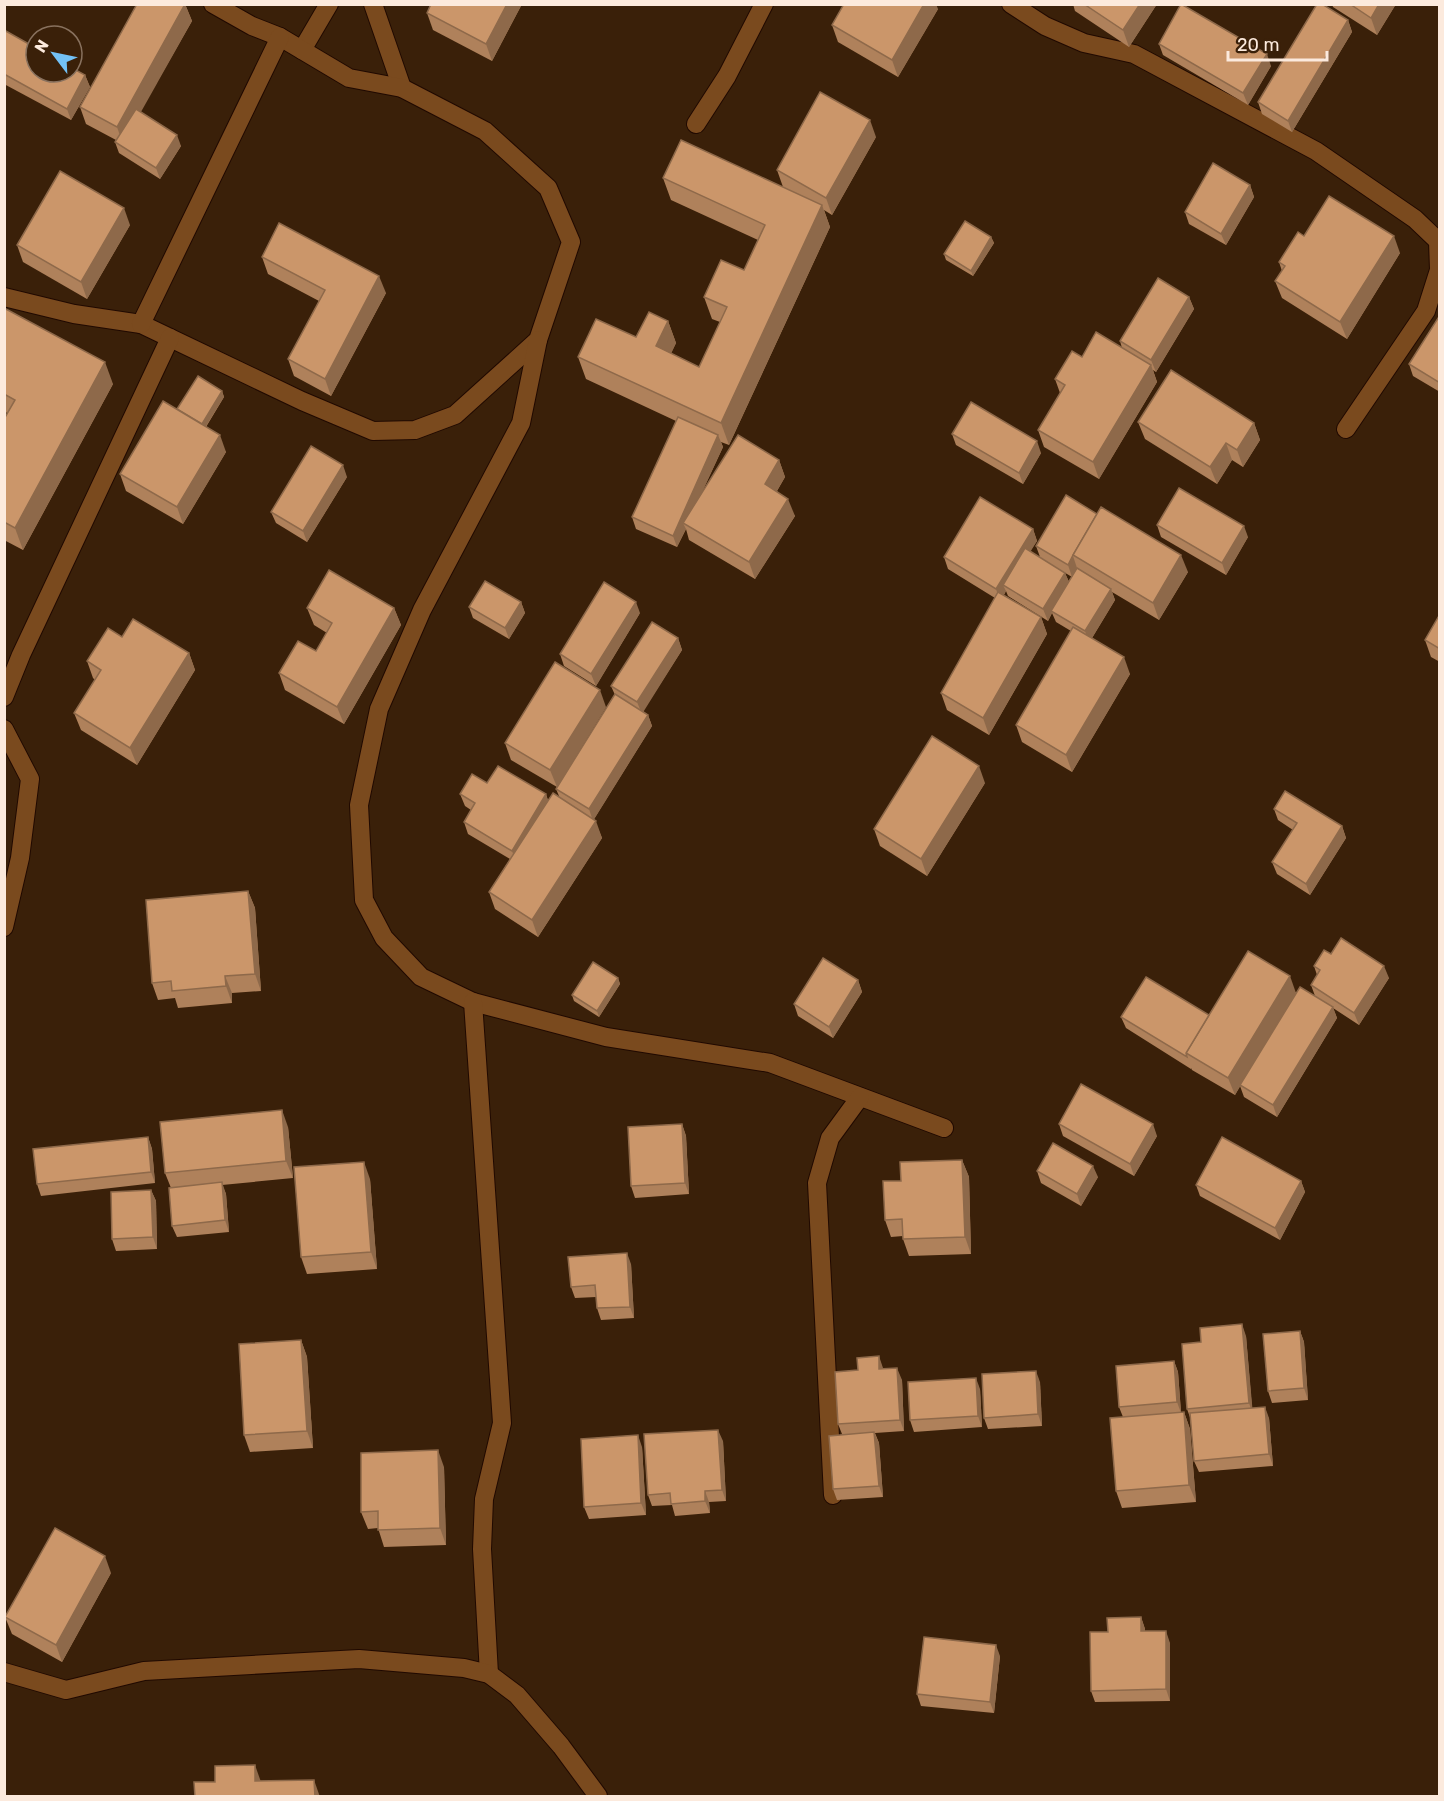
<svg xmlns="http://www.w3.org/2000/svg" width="1444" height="1801" font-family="Rubik,sans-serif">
<rect width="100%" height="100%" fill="#3a2009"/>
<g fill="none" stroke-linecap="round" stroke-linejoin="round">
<g stroke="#200900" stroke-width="20">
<g id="minor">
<polyline points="373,4 402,88"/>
<polyline points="1011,4 1045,26 1084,43 1134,54 1316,151 1415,219 1438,241 1439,270 1426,311 1346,429"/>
<polyline points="302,50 329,4"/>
<polyline points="696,124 727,76 764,4"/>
<polyline points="4,297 74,314 141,324 302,401 373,431 415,430 455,415 538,340 571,242 548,188 485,131 402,88 349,78 280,37 252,26 213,4"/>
<polyline points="141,324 280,37"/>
<polyline points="538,340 521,423 422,610 379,709 359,805 364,900 384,938 421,977 473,1002 606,1037 770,1063 944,1128"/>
<polyline points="4,697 21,655 170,338"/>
<polyline points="4,729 30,779 20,858 4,927"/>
<polyline points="473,1002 502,1423 484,1499 482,1549 489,1674"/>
<polyline points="833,1495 817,1183 830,1138 860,1097"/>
<polyline points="4,1672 66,1690 144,1671 359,1659 464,1668 489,1674 517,1695 561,1746 598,1796"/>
</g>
</g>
<use href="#minor" stroke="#7a4a1e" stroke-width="18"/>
</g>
<g fill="#af815b" fill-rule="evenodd">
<polygon points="185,4 192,21 140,112 181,146 160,179 119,153 115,142 116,140 86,124 80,107"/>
<polygon points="522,4 492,61 433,30 427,13"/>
<polygon points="1073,4 1157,4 1129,47 1075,11"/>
<polygon points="1332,4 1396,4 1377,35 1333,7"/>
<polygon points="938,9 898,77 838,42 832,25"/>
<polygon points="1348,20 1352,32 1292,132 1262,114 1258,102"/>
<polygon points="4,30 85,75 90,87 71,120 4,84"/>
<polygon points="1159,44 1271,66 1248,105 1163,55"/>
<polygon points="876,137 832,215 824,210 830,227 729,445 721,442 723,447 702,492 779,460 785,477 777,491 795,516 755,579 689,540 686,529 677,547 636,529 632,517 676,421 586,379 578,357 636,337 668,321 676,343 671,353 699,367 720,322 712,319 704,297 744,270 758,240 671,200 663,178 783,187 777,170"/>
<polygon points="1250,185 1254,197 1226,245 1189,224 1185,212"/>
<polygon points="130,225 87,299 23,262 17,245"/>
<polygon points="1304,236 1400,253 1347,339 1282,298 1275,281 1282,271 1279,262"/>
<polygon points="991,237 994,243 973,276 946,260 944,254"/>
<polygon points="262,257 386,293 331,396 294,376 288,359 319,301 268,274"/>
<polygon points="1189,297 1194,309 1156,372 1153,370 1157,382 1099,479 1044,447 1038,430 1060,393 1055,379 1082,357 1122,348 1120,341"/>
<polygon points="4,308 113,384 23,550 4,540 4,419 8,413 4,412"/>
<polygon points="1440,315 1440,392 1413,376 1409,364"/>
<polygon points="222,391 224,397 206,427 226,452 183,524 126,491 120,474 177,409"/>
<polygon points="1138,422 1254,423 1260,440 1243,467 1232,460 1217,484 1145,439"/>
<polygon points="952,434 1041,453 1023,484 956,445"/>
<polygon points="347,477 307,542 276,523 271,512"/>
<polygon points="1157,525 1248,537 1226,575 1161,537"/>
<path d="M1033 529 1037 541 1030 551 1040 557 1036 546 1188 572 1159 620 1112 592 1115 600 1092 638 1130 674 1072 772 1022 742 1016 725 1071 631 1056 622 1052 613 1048 621 1008 596 1006 591 1004 595 1041 617 1047 634 989 735 947 710 941 693 995 598 948 569 944 557ZM1077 568 1078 569 1069 582 1065 573 1062 571 1072 577Z"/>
<polygon points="521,602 525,613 509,639 473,618 469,607"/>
<polygon points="307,608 394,608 401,625 344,724 285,690 279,673 316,651 327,633 314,625"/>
<polygon points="640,613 596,686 564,666 560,654"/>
<polygon points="1440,614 1440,662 1431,657 1425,640"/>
<polygon points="122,637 189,653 195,670 137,765 81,730 74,713 95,680 93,678 87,661"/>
<polygon points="678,638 682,650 643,711 648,715 652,726 594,819 602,838 538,937 495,909 489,892 510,859 468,834 464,822 471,810 465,806 460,794 487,783 546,794 548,801 559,796 556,789 615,695 611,686"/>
<polygon points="606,707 557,787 511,760 505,743"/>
<polygon points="985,783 927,876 880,846 874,829"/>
<polygon points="1274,809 1342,826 1346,838 1310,895 1277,874 1272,862 1293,830 1278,820"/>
<polygon points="248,891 255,908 261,991 232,993 232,1003 178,1008 175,998 158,1000 152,983"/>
<polygon points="1331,954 1389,978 1359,1025 1333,1008 1337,1018 1277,1117 1244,1097 1240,1086 1235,1095 1192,1070 1191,1068 1191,1069 1126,1028 1121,1017 1209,1015 1296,992 1315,996 1311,985 1317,975 1314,966"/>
<polygon points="618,978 620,984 599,1017 574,1001 572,995"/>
<polygon points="858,980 862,992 833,1038 798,1016 794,1004"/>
<polygon points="682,1124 686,1136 689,1194 635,1198 631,1186"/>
<polygon points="1059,1124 1157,1136 1134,1176 1063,1136"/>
<polygon points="288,1127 293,1178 222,1185 226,1194 229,1232 177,1237 172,1226 171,1188 165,1173"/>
<polygon points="148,1137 152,1149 155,1183 41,1196 37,1184"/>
<polygon points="962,1160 969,1177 971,1254 909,1256 903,1239 903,1236 891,1237 885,1220 901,1181"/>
<polygon points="1037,1171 1098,1177 1081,1206 1041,1183"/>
<polygon points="370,1179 377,1269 307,1274 301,1257"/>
<polygon points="1301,1181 1305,1192 1280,1240 1200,1196 1196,1185"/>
<polygon points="151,1190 156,1201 157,1249 116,1251 112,1239"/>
<polygon points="631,1264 634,1318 601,1320 597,1308 596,1297 575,1298 571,1287"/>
<polygon points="1300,1331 1304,1342 1308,1400 1272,1403 1268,1391"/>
<polygon points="1246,1336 1252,1408 1269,1418 1273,1466 1199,1472 1194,1461 1191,1420 1187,1409"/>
<polygon points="301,1340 307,1357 313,1448 250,1452 244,1435"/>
<polygon points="1174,1361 1178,1372 1181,1412 1184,1412 1190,1429 1196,1502 1122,1508 1116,1491 1123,1417 1119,1407"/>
<polygon points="883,1369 902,1380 904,1431 875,1433 879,1443 883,1497 837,1500 833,1489 842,1434 838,1424"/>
<polygon points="1040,1382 1042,1426 988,1429 984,1418"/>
<polygon points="980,1389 982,1427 914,1432 910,1420"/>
<polygon points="723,1441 726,1501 709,1502 710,1513 675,1516 672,1505 652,1506 648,1495"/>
<polygon points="642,1447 646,1515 589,1519 584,1507"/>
<polygon points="444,1467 446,1545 384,1547 378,1528 368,1529 361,1512"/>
<polygon points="111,1573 62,1662 12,1634 5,1617"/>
<polygon points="1141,1617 1145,1629 1145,1631 1170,1643 1170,1701 1095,1702 1091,1691 1108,1632"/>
<polygon points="1000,1656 994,1713 921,1706 917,1694"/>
</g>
<g fill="#8e694a">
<polygon points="185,4 192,21 123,144 117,127"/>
<polygon points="507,4 522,4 492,61 486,44"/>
<polygon points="924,4 936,4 938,9 898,77 892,60"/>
<polygon points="1140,4 1157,4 1129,47 1123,30"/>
<polygon points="1379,4 1396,4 1377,35 1371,18"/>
<polygon points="1348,20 1352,32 1292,132 1288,121"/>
<polygon points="1267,54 1271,66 1248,105 1243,93"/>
<polygon points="85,75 90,87 71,120 67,109"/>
<polygon points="870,120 876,137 832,215 826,198"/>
<polygon points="177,135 181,146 160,179 156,168"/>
<polygon points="1250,185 1254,197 1226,245 1221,234"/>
<polygon points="822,205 830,227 729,445 721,423"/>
<polygon points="124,208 130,225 87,299 81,282"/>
<polygon points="1394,236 1400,253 1347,339 1340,322"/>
<polygon points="991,237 994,243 973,276 971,271"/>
<polygon points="379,276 386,293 331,396 325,379"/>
<polygon points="1189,297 1194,309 1156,372 1151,360"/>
<polygon points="668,321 676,343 664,369 656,346"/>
<polygon points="105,362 113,384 23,550 15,528"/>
<polygon points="1151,365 1157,382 1099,479 1093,462"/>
<polygon points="222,391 224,397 203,431 201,425"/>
<polygon points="1254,423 1260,440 1243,467 1237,450"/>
<polygon points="220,435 226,452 183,524 177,507"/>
<polygon points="718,435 723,447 687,525 683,523 686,529 677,547 673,536"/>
<polygon points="1037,441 1041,453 1023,484 1019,473"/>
<polygon points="1226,443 1232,460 1217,484 1210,467"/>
<polygon points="779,460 785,477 771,501 765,484"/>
<polygon points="343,465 347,477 307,542 303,531"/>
<polygon points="788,499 795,516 755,579 749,562"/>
<polygon points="1244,526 1248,537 1226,575 1222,563"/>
<polygon points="1033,529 1037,541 1008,588 1003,585 1006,591 1000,601 996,589"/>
<polygon points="1181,555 1188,572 1159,620 1153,603"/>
<polygon points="1073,556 1077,568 1072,577 1068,565"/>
<polygon points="1065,573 1070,584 1051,611 1052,613 1048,621 1043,609"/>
<polygon points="1111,589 1115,600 1089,643 1085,631"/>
<polygon points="521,602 525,613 509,639 505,628"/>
<polygon points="636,602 640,613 596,686 591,674"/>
<polygon points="394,608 401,625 344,724 337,707"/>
<polygon points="1041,617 1047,634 989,735 983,718"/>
<polygon points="678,638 682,650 642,714 637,702"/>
<polygon points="189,653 195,670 137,765 130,748"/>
<polygon points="1124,657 1130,674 1072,772 1066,755"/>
<polygon points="600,690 606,707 557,787 550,770"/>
<polygon points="648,715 652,726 593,821 589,809"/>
<polygon points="979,766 985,783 927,876 921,859"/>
<polygon points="546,794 550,806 516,862 512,851"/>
<polygon points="596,821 602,838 538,937 532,920"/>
<polygon points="1342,826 1346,838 1310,895 1306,884"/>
<polygon points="248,891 255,908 261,991 255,974"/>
<polygon points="1384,966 1389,978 1359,1025 1354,1013"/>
<polygon points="225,976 232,993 232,1003 226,986"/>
<polygon points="1290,976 1296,993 1235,1095 1228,1078"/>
<polygon points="618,978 620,984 599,1017 597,1011"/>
<polygon points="858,980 862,992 833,1038 829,1027"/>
<polygon points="1333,1007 1337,1018 1277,1117 1273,1105"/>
<polygon points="282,1110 288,1127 293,1178 286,1161"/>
<polygon points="682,1124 686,1136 689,1194 685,1183"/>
<polygon points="1153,1124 1157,1136 1134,1176 1130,1164"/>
<polygon points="148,1137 152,1149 155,1183 151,1172"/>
<polygon points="962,1160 969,1177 971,1254 965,1237"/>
<polygon points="364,1162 370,1179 377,1269 371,1252"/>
<polygon points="1093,1166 1098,1177 1081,1206 1077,1194"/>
<polygon points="1301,1181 1305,1192 1280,1240 1275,1228"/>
<polygon points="222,1182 226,1194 229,1232 225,1220"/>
<polygon points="151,1190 156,1201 157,1249 153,1237"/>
<polygon points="627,1253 631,1264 634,1318 630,1307"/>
<polygon points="1242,1324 1246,1336 1253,1415 1249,1403"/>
<polygon points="1300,1331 1304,1342 1308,1400 1304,1388"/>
<polygon points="301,1340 307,1357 313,1448 307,1431"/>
<polygon points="879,1356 883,1368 883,1381 879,1369"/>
<polygon points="1174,1361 1178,1372 1181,1413 1177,1402"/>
<polygon points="897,1368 902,1380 904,1431 900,1420"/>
<polygon points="1036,1371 1040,1382 1042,1426 1038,1414"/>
<polygon points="976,1378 980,1389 982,1427 978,1416"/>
<polygon points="1265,1407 1269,1418 1273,1466 1269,1454"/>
<polygon points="1184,1412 1190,1429 1196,1502 1189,1485"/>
<polygon points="718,1430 723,1441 726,1501 722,1490"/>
<polygon points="874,1432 879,1443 883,1497 879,1486"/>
<polygon points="638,1435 642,1447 646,1515 641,1503"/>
<polygon points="438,1450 444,1467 446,1545 440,1528"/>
<polygon points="705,1491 709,1502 710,1513 705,1501"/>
<polygon points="105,1556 111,1573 62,1662 56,1645"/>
<polygon points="1141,1617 1145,1629 1145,1643 1141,1631"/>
<polygon points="1166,1631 1170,1643 1170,1701 1166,1689"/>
<polygon points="996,1645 1000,1656 994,1713 990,1702"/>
<polygon points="255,1765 261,1782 255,1781"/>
<polygon points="314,1780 320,1797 315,1797"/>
</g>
<g fill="#cb966a" stroke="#8e694a" stroke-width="1.5">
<polygon points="137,4 185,4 117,127 80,107"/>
<polygon points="431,4 507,4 486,44 427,13"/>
<polygon points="844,4 924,4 892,60 832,25"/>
<polygon points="1084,4 1140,4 1123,30"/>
<polygon points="1181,4 1267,54 1243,93 1159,44"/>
<polygon points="1317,4 1322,4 1348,20 1288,121 1258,102"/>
<polygon points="1350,4 1379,4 1371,18"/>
<polygon points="4,30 36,48 36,72 72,72 72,68 85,75 67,109 4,74"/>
<polygon points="820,92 870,120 826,198 777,170"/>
<polygon points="136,109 177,135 156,168 115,142"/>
<polygon points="681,140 822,205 721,423 578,357 596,319 636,337 649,312 668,321 656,346 699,367 727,307 704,297 721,260 744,270 765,225 663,178"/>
<polygon points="1213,163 1250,185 1221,234 1185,212"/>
<polygon points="60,171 124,208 81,282 17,245"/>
<polygon points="1329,196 1394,236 1340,322 1275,281 1285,266 1279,262 1298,232 1304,236"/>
<polygon points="965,221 991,237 971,271 944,254"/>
<polygon points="279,223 379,276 325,379 288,359 325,290 262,257"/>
<polygon points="1158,278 1189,297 1151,360 1120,341"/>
<polygon points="4,308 105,362 15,528 4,522 4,419 15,400 4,394"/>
<polygon points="1440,315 1440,383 1409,364"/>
<polygon points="1096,332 1151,365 1093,462 1038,430 1065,385 1055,379 1072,351 1082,357"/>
<polygon points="1171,370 1254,423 1237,450 1226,443 1210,467 1138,422"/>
<polygon points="198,376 222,391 202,424 177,409"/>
<polygon points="163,401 220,435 177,507 120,474"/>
<polygon points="971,402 1037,441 1019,473 952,434"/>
<polygon points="678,417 718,435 673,536 632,517"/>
<polygon points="738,435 779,460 765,484 788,499 749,562 683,523"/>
<polygon points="311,446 343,465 303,531 271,512"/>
<polygon points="1179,488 1244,526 1222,563 1157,525"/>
<polygon points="1066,495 1097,514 1073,555 1068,565 1036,546"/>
<polygon points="980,497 1033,529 996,589 944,557"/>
<polygon points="1101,507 1181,555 1153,603 1073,555"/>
<polygon points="1025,548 1065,573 1043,609 1003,585"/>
<polygon points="1077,568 1111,589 1085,631 1051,611"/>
<polygon points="329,570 394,608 337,707 279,673 298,641 316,651 332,623 307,608"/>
<polygon points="485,581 521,602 505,628 469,607"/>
<polygon points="604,582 636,602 591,674 560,654"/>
<polygon points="998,592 1041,617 983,718 941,693"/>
<polygon points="1440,614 1440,649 1425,640"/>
<polygon points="133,619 189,653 130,748 74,713 101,670 87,661 108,628 122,637"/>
<polygon points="652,622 678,638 637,702 611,686"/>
<polygon points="1073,627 1124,657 1066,755 1016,725"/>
<polygon points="555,662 600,690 550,770 505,743"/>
<polygon points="615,694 648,715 589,809 556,789"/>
<polygon points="932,736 979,766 921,859 874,829"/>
<polygon points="498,766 546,794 512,851 464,822 475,803 460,794 472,774 487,783"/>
<polygon points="1285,791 1342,826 1306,884 1272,862 1297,823 1274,809"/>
<polygon points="553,793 596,821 532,920 489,892"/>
<polygon points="248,891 255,974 225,976 226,986 172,991 171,981 152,983 146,900"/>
<polygon points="1341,938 1384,966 1354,1013 1311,985 1320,970 1314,966 1324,950 1331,954"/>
<polygon points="1248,951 1290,976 1228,1078 1186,1053"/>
<polygon points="823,958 858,980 829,1027 794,1004"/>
<polygon points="593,962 618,978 597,1011 572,995"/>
<polygon points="1146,977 1209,1015 1186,1053 1187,1057 1121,1017"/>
<polygon points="1300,987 1333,1007 1273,1105 1240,1085"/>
<polygon points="1081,1084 1153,1124 1130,1164 1059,1124"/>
<polygon points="282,1110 286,1161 165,1173 160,1122"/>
<polygon points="682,1124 685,1183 631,1186 628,1127"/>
<polygon points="148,1137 151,1172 37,1184 33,1149"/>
<polygon points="1222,1137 1301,1181 1275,1228 1196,1185"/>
<polygon points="1053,1143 1093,1166 1077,1194 1037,1171"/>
<polygon points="962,1160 965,1237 903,1239 902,1219 885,1220 883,1181 901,1181 900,1162"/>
<polygon points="364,1162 371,1252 301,1257 294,1167"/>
<polygon points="222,1182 225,1220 172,1226 169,1188"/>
<polygon points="151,1190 153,1237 112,1239 111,1192"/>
<polygon points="627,1253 630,1307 597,1308 595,1285 571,1287 568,1257"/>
<polygon points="1242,1324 1249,1403 1187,1409 1182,1344 1201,1342 1200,1328"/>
<polygon points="1300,1331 1304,1388 1268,1391 1263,1334"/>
<polygon points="301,1340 307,1431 244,1435 239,1344"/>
<polygon points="879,1356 879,1369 897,1368 900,1420 838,1424 835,1372 858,1370 857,1358"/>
<polygon points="1174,1361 1177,1402 1119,1407 1116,1366"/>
<polygon points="1036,1371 1038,1414 984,1418 982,1374"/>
<polygon points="976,1378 978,1416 910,1420 908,1382"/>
<polygon points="1265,1407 1269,1454 1194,1461 1190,1413"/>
<polygon points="1184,1412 1189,1485 1116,1491 1110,1418"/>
<polygon points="718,1430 722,1490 705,1491 705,1501 671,1504 670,1493 648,1495 644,1434"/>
<polygon points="874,1432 879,1486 833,1489 829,1436"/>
<polygon points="638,1435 641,1503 584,1507 581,1439"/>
<polygon points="438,1450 440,1528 378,1530 378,1511 361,1512 361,1453"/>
<polygon points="55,1528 105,1556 56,1645 5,1617"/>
<polygon points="1141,1617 1141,1631 1166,1631 1166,1689 1091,1691 1090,1632 1108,1632 1107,1618"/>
<polygon points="924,1637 996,1645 990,1702 917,1694"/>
<polygon points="255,1765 255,1781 314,1780 315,1797 195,1797 194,1782 215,1782 215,1766"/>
</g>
<rect width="1444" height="1801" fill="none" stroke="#fceadd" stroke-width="12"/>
<g transform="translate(54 54) rotate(302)"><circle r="28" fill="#3a2009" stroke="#88715e" stroke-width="1.5"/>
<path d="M0-4.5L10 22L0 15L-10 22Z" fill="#73c1f5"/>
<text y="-9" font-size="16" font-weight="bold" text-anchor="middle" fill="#fceadd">N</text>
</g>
<path d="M1228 51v9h99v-9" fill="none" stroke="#fceadd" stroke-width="3"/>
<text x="1237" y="51" font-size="18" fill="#fceadd" stroke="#3a2009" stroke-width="4.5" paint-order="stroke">20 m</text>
</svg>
